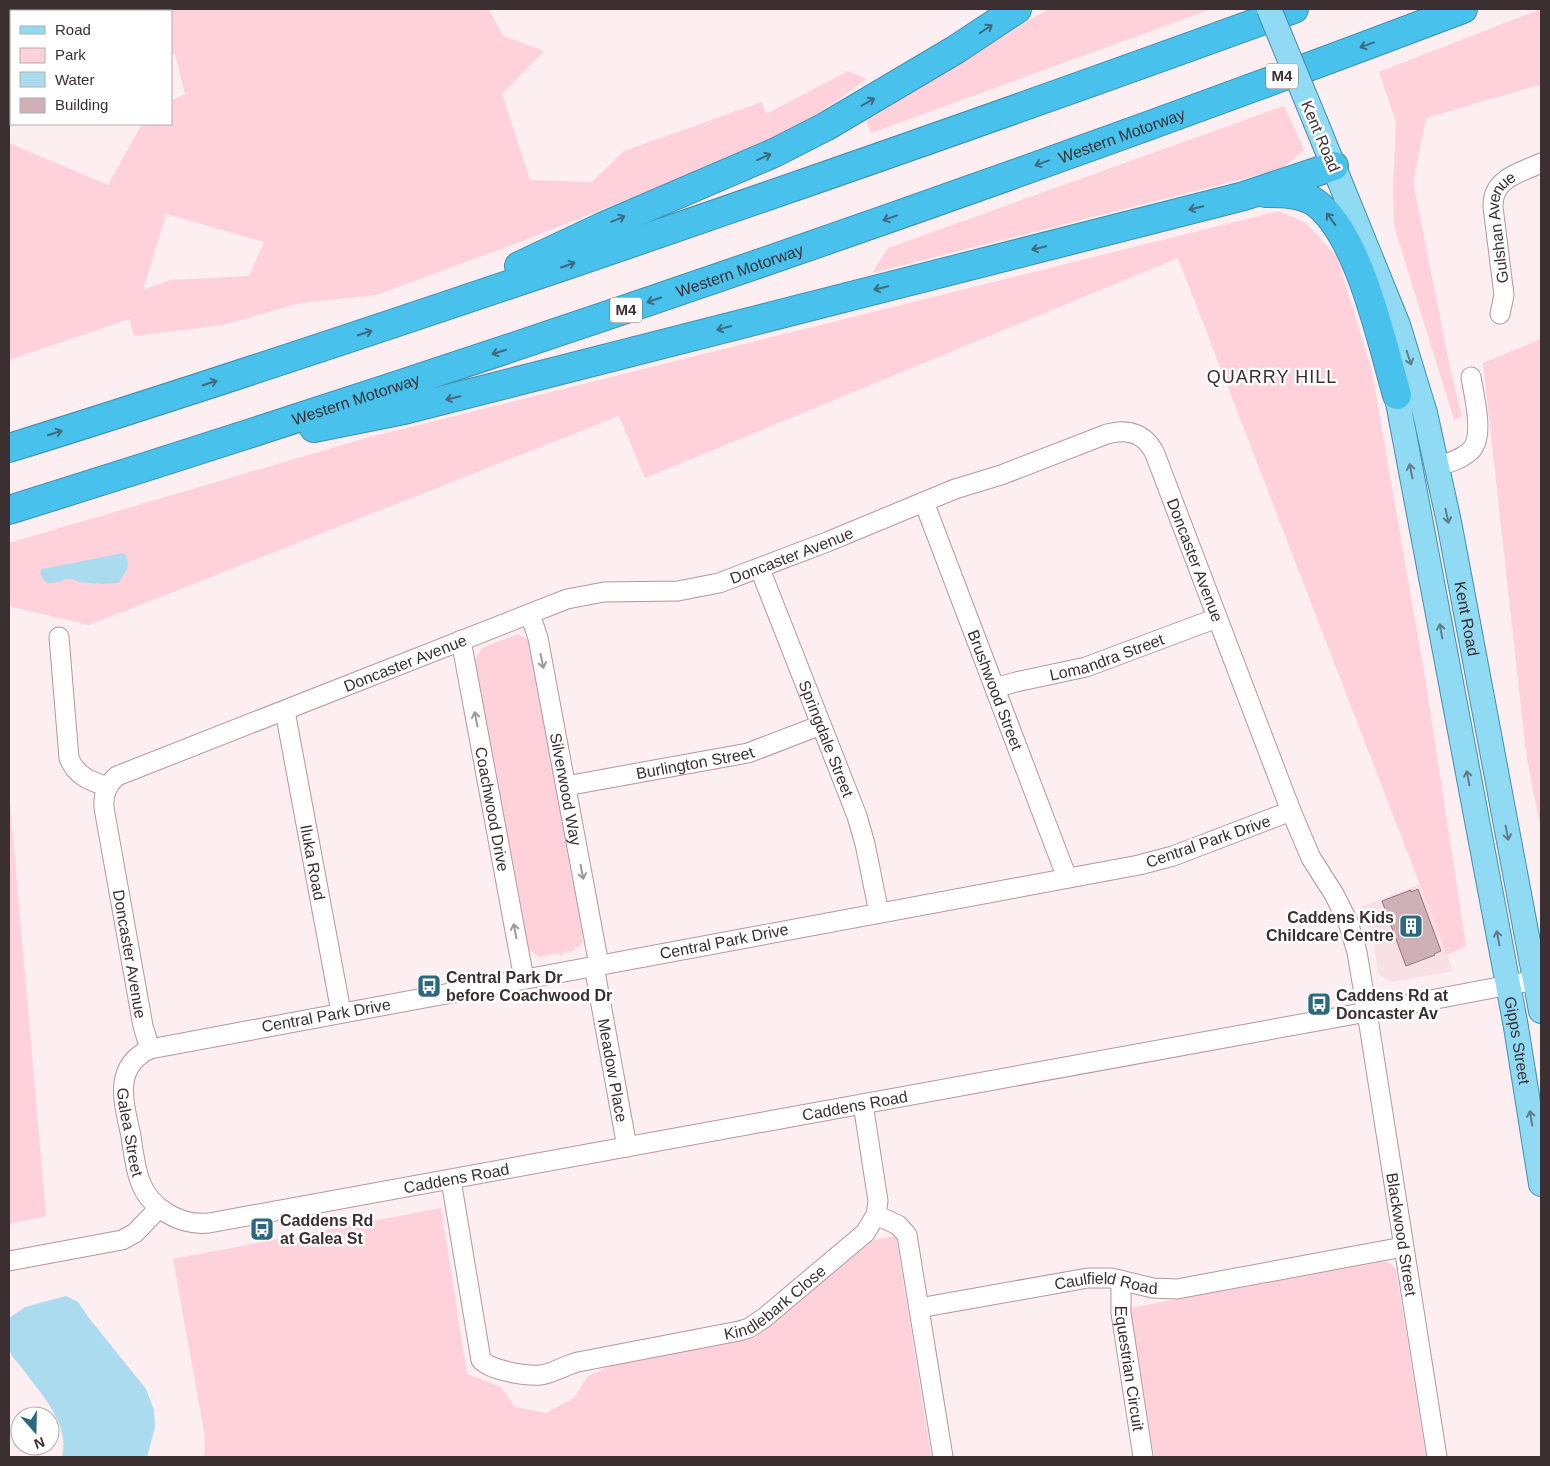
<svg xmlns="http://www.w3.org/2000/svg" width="1550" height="1466" font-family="Arial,sans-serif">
<rect width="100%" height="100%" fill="#fceef1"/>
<polygon fill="#f9e0e5" points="1420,884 1453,971 1391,982 1378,974 1374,945 1360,907"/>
<g fill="#ffd1db" fill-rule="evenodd">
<path d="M109 9H489L503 36 544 51 502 94 530 180 592 182 624 151 762 102 766 114 848 71 867 79 806 122 691 174 525 240 376 295 301 303 222 325 134 336 129 319 9 360V143L108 185 142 124H171V101L185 94 175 55 171 53V11H120ZM166 214 264 242 249 276 170 280 143 290Z"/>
<polygon points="1049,9 1211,9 871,133 865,117"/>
<polygon points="1541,9 1541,88 1538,85 1426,118 1413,182 1452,377 1462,416 1454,420 1394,226 1393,188 1396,122 1379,72"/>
<polygon points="1284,106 1304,150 1281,169 872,273 888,248"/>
<polygon points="1279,211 1306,223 1337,257 1372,372 1426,684 1466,946 1447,955 1178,258 645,478 619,416 89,625 9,606 9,543 366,438"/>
<polygon points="1541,339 1541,831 1526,753 1483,363"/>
<polygon points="518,634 528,640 547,744 554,749 568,828 564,835 583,934 581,937 583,942 579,947 575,947 573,951 564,952 561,956 557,953 539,957 529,949 510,846 506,848 490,774 495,767 475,660 482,648"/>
<polygon points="9,792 46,1216 9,1224"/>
<polygon points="441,1208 467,1374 501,1387 515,1407 546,1413 574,1398 588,1376 612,1365 754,1338 873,1240 896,1236 931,1457 204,1457 205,1437 173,1259"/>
<polygon points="1386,1261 1396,1269 1426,1457 1154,1457 1130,1308"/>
</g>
<g fill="#abdbef">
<path d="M124 553C132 565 126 573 118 583L102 584 79 582 72 579H65L59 582 48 583 43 579 40 573 42 569Z"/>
<path d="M66 1296 78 1302 89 1318 146 1389 154 1410 155 1427 147 1457H62C71 1424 40 1393 22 1368 18 1363 10 1355 9 1349 6 1340 9 1327 9 1318L25 1307Z"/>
</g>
<polygon fill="#d0b0b7" stroke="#91747b" points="1418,889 1441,951 1434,954 1435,955 1406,966 1382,901 1411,890 1411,892"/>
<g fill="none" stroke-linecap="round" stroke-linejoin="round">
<g stroke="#b5969d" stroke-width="21">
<g id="minor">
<path id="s1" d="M1500 314 1504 295 1493 207C1492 178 1520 173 1541 163"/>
<path d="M1437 466C1448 463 1460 460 1469 452 1486 440 1474 396 1471 377"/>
<path id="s2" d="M924 502 1067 878"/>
<path id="s3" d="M760 569 857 816 865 844 879 913"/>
<path id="s4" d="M530 614 538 638 599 965"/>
<path d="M59 637 69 758C76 776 90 781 108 787"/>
<path id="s5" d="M461 640 524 979"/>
<path id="s6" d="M995 688 1016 682 1086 667 1217 618"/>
<path id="s7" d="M285 711 341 1012"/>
<path id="s8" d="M566 786 748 753 821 725"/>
<path id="s9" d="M1291 811 1173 856 1139 865 150 1049C112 1067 124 1103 131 1136 133 1151 135 1167 140 1181 150 1209 181 1226 209 1223L1367 1012 1541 979"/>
<path id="s10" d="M594 966 627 1147"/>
<path id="s11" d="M150 1049 143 1026 104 808C103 794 107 785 117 776L567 599 604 592 678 591 719 583 827 542 955 489 1001 475 1107 434C1128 428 1146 434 1155 454L1291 811 1311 858 1334 894 1348 922 1357 952 1367 1012 1437 1457"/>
<path id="s12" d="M451 1180 481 1360C492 1371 526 1376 541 1375 548 1375 569 1364 578 1362L739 1331 749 1328 764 1318 865 1233 876 1215 878 1201 863 1104"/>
<polyline points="876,1215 898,1225 907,1235 943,1457"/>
<polyline points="9,1261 122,1240 135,1233 159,1208"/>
<path id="s13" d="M1121 1280V1313L1143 1457"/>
<path id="s14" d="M919 1308 1088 1278H1111L1153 1288 1177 1289 1403 1247"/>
</g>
</g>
<g stroke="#438eac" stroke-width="26">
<g id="major">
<path id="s15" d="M1316 123 1398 325 1425 413 1449 522 1541 1011"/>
<polyline points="1373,264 1379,301"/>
<path id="s16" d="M1393 376 1516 1027 1541 1184"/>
</g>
</g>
<g stroke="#438eac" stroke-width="30">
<g id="highway">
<path d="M1265 193C1281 193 1299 193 1313 201 1359 231 1382 344 1397 395"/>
<polyline points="519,266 604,226 774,153 825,127 955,50 1017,9"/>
<polyline points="314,428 404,410 1244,196 1334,166"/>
<path d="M9 448C196 390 381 328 567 265 810 182 1053 97 1294 9"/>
<path id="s17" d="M9 510C498 357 983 191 1463 9"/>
</g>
</g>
<use href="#minor" stroke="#fff" stroke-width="19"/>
<use href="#major" stroke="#91daf4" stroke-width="24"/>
<use href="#highway" stroke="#48c1ed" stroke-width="28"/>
<g stroke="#438eac" stroke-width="26" stroke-linecap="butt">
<polyline id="major-bridge" points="1269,9 1316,123"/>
</g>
<use href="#major-bridge" stroke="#91daf4" stroke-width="24"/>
</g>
<defs><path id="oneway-shaft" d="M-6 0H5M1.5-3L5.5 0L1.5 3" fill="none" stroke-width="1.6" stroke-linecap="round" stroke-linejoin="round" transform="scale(1.25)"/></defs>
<g stroke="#40697d">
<use href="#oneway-shaft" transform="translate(986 29) rotate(-34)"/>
<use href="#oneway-shaft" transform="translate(1367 45) rotate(160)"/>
<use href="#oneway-shaft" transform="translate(868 102) rotate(-30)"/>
<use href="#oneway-shaft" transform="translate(764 157) rotate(-24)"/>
<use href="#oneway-shaft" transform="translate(1042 163) rotate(160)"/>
<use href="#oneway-shaft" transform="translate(1196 208) rotate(166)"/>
<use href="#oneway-shaft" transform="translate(890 218) rotate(160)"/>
<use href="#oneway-shaft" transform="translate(618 219) rotate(-23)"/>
<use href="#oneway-shaft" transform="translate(1331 219) rotate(-126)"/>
<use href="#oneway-shaft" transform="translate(1039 248) rotate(166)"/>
<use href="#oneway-shaft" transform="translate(568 265) rotate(-19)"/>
<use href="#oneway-shaft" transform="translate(881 288) rotate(166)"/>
<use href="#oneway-shaft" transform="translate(654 300) rotate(161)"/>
<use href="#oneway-shaft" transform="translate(724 328) rotate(165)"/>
<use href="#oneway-shaft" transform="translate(365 333) rotate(-18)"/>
<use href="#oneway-shaft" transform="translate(499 352) rotate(162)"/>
<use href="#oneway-shaft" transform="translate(210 383) rotate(-18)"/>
<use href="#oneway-shaft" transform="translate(453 398) rotate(166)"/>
<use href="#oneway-shaft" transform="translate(55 433) rotate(-18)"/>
</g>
<g stroke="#627c89">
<use href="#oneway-shaft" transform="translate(1409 358) rotate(72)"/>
<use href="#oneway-shaft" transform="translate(1411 471) rotate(-101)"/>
<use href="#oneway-shaft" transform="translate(1447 516) rotate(78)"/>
<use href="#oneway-shaft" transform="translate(1441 631) rotate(-100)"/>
<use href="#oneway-shaft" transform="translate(1468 778) rotate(-101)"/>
<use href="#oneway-shaft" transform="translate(1507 833) rotate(79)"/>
<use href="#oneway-shaft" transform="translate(1498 938) rotate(-101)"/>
<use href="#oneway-shaft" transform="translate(1531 1118) rotate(-99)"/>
</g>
<g stroke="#9d9798">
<use href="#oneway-shaft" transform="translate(542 661) rotate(79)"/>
<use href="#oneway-shaft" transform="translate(476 719) rotate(-101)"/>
<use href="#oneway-shaft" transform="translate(582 872) rotate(79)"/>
<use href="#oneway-shaft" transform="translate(515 931) rotate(-101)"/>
</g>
<defs>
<g id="building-square" transform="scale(1.25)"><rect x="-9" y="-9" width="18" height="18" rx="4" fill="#2c687f" stroke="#fff"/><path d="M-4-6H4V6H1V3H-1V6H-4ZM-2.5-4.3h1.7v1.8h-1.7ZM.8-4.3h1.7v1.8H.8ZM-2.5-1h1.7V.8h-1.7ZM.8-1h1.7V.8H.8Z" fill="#fff"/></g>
<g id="bus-square" transform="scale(1.25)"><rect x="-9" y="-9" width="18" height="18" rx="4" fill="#2c687f" stroke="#fff"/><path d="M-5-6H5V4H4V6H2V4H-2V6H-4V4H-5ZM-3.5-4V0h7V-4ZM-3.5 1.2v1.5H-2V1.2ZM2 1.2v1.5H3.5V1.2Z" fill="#fff"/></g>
</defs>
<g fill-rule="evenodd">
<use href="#building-square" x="1411" y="926"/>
<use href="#bus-square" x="429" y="986"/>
<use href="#bus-square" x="1319" y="1004"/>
<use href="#bus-square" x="262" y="1229"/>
</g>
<g text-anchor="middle" stroke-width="5" stroke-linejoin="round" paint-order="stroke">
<g fill="#fff" stroke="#766d70" stroke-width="1">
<rect x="1266" y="63.5" width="32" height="25" rx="4"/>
<rect x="610" y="297.5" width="32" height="25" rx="4"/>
</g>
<g font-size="15" font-weight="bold" fill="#3b2f32">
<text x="1282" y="81">M4</text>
<text x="626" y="315">M4</text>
</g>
<g font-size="16" fill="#3b2f32" stroke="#fff">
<text dy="6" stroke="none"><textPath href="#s17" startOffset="1174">Western Motorway</textPath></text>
<text transform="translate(1321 136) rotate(67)" y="6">Kent Road</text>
<text dy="6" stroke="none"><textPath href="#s1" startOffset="90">Gulshan Avenue</textPath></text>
<text dy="6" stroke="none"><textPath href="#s17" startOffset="769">Western Motorway</textPath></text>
<text dy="6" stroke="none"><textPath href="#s17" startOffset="364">Western Motorway</textPath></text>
<text dy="6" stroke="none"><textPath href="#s11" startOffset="996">Doncaster Avenue</textPath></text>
<text dy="6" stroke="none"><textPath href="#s11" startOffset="1505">Doncaster Avenue</textPath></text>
<text dy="6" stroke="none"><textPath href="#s15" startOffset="520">Kent Road</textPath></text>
<text dy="6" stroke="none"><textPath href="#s6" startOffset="116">Lomandra Street</textPath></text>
<text dy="6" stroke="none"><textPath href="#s11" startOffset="591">Doncaster Avenue</textPath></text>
<text dy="6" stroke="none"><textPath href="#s2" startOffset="201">Brushwood Street</textPath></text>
<text dy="6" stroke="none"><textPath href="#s3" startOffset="182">Springdale Street</textPath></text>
<text dy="6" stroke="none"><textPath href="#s8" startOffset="131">Burlington Street</textPath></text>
<text dy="6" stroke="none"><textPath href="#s4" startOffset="179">Silverwood Way</textPath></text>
<text dy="6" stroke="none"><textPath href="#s5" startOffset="172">Coachwood Drive</textPath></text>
<text transform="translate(1208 841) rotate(-19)" y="6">Central Park Drive</text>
<text dy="6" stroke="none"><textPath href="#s7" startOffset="154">Iluka Road</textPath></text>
<text transform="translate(724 941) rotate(-11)" y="6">Central Park Drive</text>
<text transform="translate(130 954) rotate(80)" y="6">Doncaster Avenue</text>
<text transform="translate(326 1015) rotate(-10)" y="6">Central Park Drive</text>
<text dy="6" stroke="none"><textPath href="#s16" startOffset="676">Gipps Street</textPath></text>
<text dy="6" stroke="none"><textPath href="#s10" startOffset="106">Meadow Place</textPath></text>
<text dy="6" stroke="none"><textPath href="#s9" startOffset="2055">Caddens Road</textPath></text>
<text dy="6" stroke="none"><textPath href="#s9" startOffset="1262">Galea Street</textPath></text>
<text dy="6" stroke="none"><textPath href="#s9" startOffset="1650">Caddens Road</textPath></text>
<text dy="6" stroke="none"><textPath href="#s11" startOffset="2216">Blackwood Street</textPath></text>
<text dy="6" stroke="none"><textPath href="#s14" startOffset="190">Caulfield Road</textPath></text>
<text dy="6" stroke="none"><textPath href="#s12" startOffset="494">Kindlebark Close</textPath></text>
<text dy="6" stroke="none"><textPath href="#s13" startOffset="89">Equestrian Circuit</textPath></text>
</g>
<g font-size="16" font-weight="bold" fill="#3b2f32" stroke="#fff" text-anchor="start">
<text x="1394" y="923" text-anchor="end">Caddens Kids<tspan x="1394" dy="18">Childcare Centre</tspan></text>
<text x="446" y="983">Central Park Dr<tspan x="446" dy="18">before Coachwood Dr</tspan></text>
<text x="1336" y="1001">Caddens Rd at<tspan x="1336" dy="18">Doncaster Av</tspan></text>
<text x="280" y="1226">Caddens Rd<tspan x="280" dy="18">at Galea St</tspan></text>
</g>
<g font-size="18" letter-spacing="1" fill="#3b2f32" stroke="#fff">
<text x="1272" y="383">QUARRY HILL</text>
</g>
</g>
<rect width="1550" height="1466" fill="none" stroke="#3b2f32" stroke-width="20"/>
<rect x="10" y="10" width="162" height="115" fill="#ffffff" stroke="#b1acad"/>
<rect x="20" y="26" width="25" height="8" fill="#91daf4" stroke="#b1acad"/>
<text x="55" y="35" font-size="15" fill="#3b2f32">Road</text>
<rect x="20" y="48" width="25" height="15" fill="#ffd1db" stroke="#b1acad"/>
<text x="55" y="60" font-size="15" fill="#3b2f32">Park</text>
<rect x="20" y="72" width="25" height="15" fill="#abdbef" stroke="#b1acad"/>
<text x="55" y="85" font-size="15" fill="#3b2f32">Water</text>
<rect x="20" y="98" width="25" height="15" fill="#d0b0b7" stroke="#b1acad"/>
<text x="55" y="110" font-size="15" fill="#3b2f32">Building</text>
<g transform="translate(35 1431) rotate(160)"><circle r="24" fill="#ffffff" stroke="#b1acad"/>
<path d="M0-4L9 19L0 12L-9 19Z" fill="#2c687f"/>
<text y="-8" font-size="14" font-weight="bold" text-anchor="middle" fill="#3b2f32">N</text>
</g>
</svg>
